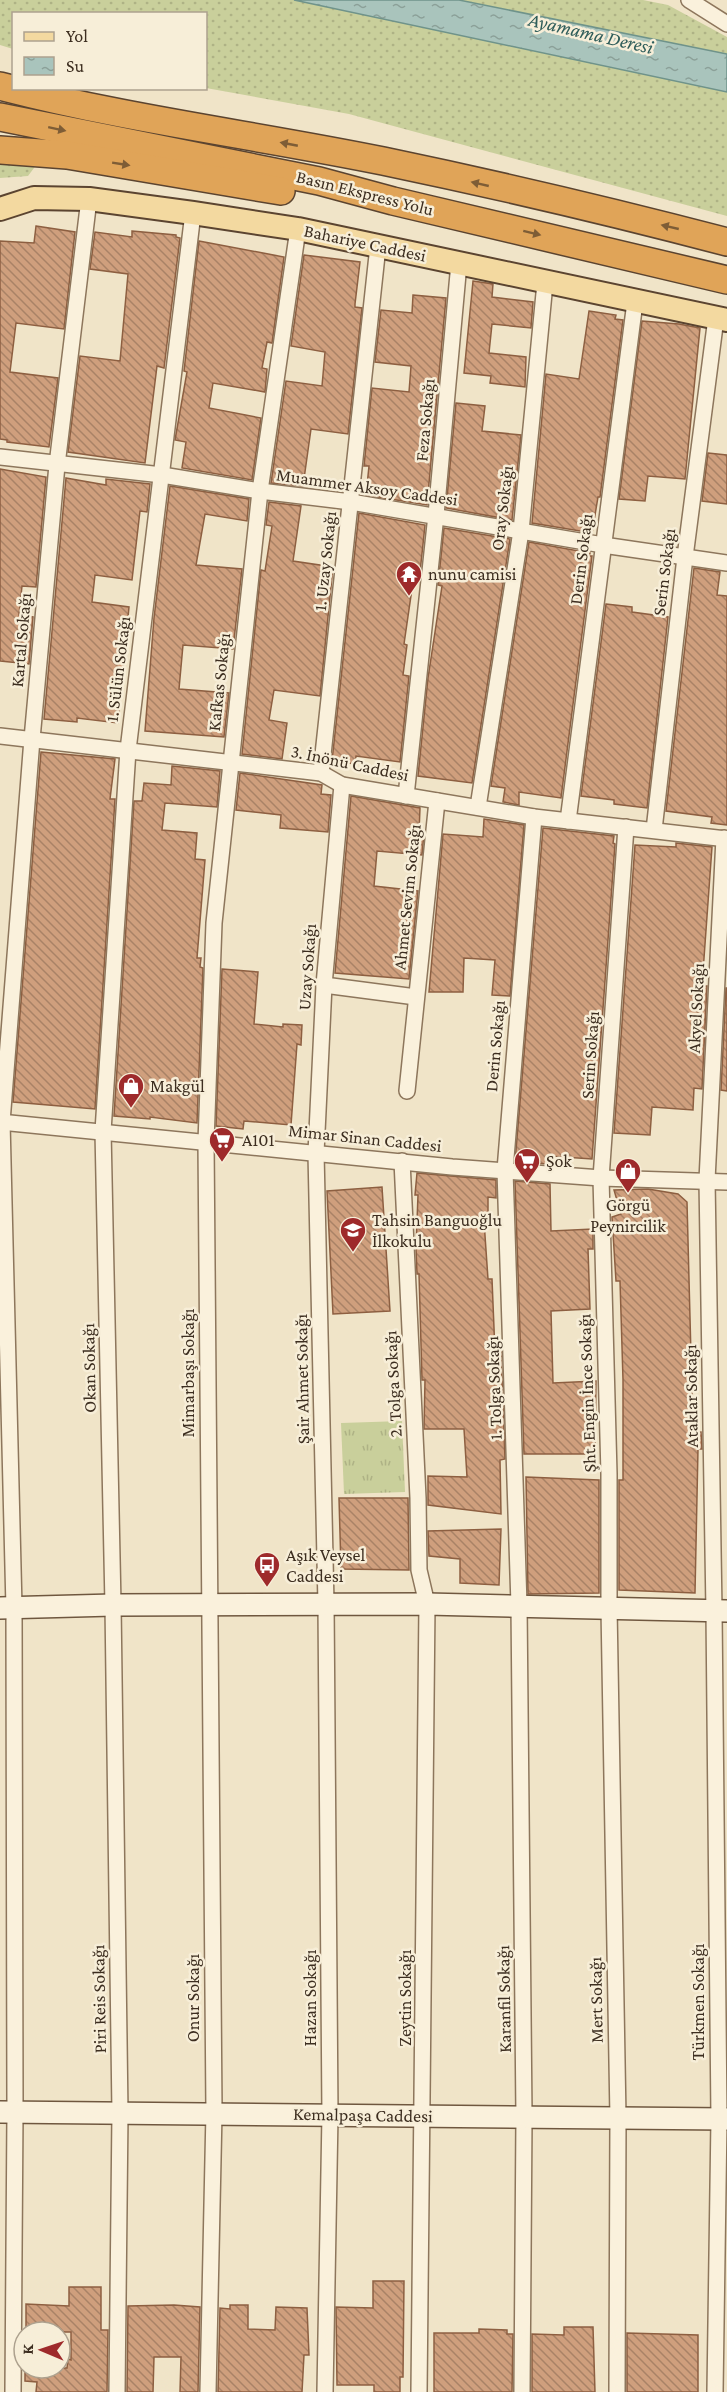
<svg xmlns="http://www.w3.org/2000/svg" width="727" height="2392" font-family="'Crimson Pro',serif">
<defs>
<pattern id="grass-dots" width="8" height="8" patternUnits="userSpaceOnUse" patternTransform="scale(1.5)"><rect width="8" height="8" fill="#c9cf9b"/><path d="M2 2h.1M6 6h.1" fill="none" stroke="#aeb285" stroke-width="1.8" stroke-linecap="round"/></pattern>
<pattern id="park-tufts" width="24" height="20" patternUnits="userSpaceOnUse" patternTransform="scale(1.5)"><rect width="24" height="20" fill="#c9cf9b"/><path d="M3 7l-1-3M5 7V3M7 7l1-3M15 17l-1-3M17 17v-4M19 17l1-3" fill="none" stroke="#aeb285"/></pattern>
<pattern id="water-ripples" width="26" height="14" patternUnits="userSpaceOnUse" patternTransform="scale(1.5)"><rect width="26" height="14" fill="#a9c4bc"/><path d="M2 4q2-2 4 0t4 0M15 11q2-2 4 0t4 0" fill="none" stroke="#8ba098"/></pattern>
<pattern id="building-back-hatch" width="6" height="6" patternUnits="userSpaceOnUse" patternTransform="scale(1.5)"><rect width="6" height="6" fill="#cf9f7d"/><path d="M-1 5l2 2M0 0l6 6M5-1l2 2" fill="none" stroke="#a98266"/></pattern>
</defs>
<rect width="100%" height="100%" fill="#f0e4c8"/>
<g fill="url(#grass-dots)">
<polygon points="0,0 294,0 724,90 727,92 727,216 349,114 206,88 206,14 14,14 13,49 0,45"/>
<polygon points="459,0 643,0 668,5 727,37 727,54"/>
<polygon points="0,163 37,164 28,176 0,178"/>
</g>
<polygon fill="url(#park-tufts)" points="402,1421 405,1492 344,1494 341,1423"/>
<polygon fill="url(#water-ripples)" stroke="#6f938a" stroke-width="1.5" points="294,0 459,0 727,54 727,92"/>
<g fill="url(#building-back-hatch)" stroke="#8d5f41" stroke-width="1.5">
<polygon points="36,226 75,232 64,329 16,323 10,372 58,378 49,447 7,442 7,440 0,439 0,241 34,243"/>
<polygon points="132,231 176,235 176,237 180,238 164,368 157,366 145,463 68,452 80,356 120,361 128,274 90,269 95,232 132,237"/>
<polygon points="199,241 284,257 272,343 267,342 262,368 267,369 265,392 213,383 209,408 261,418 252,480 182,468 186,442 175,440 187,372 184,371"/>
<polygon points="304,255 360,262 355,304 355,307 362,308 348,434 311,429 303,486 271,483 286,381 322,386 325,352 291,346"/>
<polygon points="473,281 493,284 492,297 533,302 531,328 492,324 489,353 526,357 525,387 490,383 491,376 464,373"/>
<polygon points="413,295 446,298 427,505 366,495 369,466 364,466 372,388 409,392 411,366 375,362 381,310 412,313"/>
<polygon points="589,311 616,315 615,319 623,320 600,497 598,497 592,533 532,523 546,374 579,379"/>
<polygon points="642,321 679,324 700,328 685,479 648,476 645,501 619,499"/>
<polygon points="456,403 485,406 482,431 521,435 512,520 446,508"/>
<polygon points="708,453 727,455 727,504 702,501"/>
<polygon points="0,469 46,477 36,587 22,586 19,615 33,617 29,664 0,661"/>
<polygon points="66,478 106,485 106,479 150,484 147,512 140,511 132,580 95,575 92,602 129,607 118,723 77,718 77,722 44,719"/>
<polygon points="170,486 249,499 247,521 205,514 196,565 242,569 233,649 183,645 179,689 229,693 224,737 145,731 154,618"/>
<polygon points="269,502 301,506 293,561 333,567 320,696 274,690 269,720 287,723 282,759 242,754 261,570 265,571 272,526 266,525"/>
<polygon points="359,513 425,525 419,582 413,582 404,644 407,645 403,675 409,676 400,762 356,756 355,764 332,761"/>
<polygon points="444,528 510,539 472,783 418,776 428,678 442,586 438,585"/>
<polygon points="529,542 590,553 589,556 592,556 561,798 519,792 519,805 503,802 505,788 491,786"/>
<polygon points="694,568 720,572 717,595 727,596 727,825 711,823 712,817 666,811"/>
<polygon points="606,604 632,607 632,612 668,617 647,808 614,804 614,800 581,796"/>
<polygon points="41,752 115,759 110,799 115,799 95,1109 13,1102"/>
<polygon points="172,766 220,771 217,807 165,803 162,830 197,833 195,859 205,860 197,958 201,958 200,967 203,968 197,1123 150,1117 150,1119 114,1116 134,801 142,801 144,783 171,785"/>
<polygon points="240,773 322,785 321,794 331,795 328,832 280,828 281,815 236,810"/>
<polygon points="351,796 420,808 419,833 424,833 422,855 377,851 374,886 418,891 409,979 335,973"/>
<polygon points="484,819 524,825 510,996 492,995 495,960 464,958 463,992 429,992 443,834 483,837"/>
<polygon points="543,828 614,836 613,843 615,844 592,1159 549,1156 549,1164 515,1162"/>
<polygon points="676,843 712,847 702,986 707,986 702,1089 694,1088 693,1110 652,1107 650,1135 614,1133 635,845 676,847"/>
<polygon points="222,969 258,972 254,1024 283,1027 283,1024 302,1025 301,1045 297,1044 291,1125 244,1121 243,1129 216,1126"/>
<polygon points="726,988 727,988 727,1091 721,1090"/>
<polygon points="417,1173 496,1180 496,1198 488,1197 488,1221 484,1221 488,1279 492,1279 495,1352 501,1352 505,1459 500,1460 501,1514 428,1505 428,1476 467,1477 464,1429 424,1429 425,1380 422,1380 419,1274 417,1274 416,1248 418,1195 415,1195"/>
<polygon points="515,1181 550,1184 551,1231 593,1229 593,1249 588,1249 590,1309 551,1311 553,1383 596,1381 595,1454 524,1454"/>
<polygon points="382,1187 390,1311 333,1314 327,1191"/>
<polygon points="648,1189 678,1194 687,1202 693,1433 701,1432 702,1449 698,1449 695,1593 619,1590 619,1480 623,1480 623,1380 620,1281 616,1281 612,1217 621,1214 614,1190"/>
<polygon points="526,1477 599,1480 599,1593 528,1594"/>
<polygon points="339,1498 408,1498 409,1570 341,1569"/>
<polygon points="501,1529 499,1585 460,1583 460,1559 429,1556 428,1531"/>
<polygon points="373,2281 404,2281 403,2377 400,2377 400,2392 374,2392 374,2385 337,2385 336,2307 373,2308"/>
<polygon points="69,2287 101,2287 101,2330 108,2330 107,2392 36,2392 37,2382 25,2381 25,2368 67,2368 68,2359 71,2360 71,2332 26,2332 26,2304 69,2306"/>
<polygon points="174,2305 200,2307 198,2392 180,2392 181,2357 154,2357 153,2392 127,2392 128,2306"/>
<polygon points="230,2305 248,2305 248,2329 275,2330 276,2307 307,2308 309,2355 304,2355 302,2392 218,2392 220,2308 230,2309"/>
<polygon points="564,2327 593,2327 595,2392 532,2392 532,2334 564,2335"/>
<polygon points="479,2329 507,2330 507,2334 513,2334 512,2392 434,2392 434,2333 479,2333"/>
<polygon points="627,2333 698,2335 698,2392 627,2392"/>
</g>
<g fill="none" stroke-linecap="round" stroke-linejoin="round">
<g stroke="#8d765c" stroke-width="18">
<g id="minor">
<polyline points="689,0 727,24"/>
<polyline points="0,457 162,475 260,491 351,502 603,545 727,563"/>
<polyline points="0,736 321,773 342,785 534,817 727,839"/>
<polyline points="321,773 378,246"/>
<polyline points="406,796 436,515 459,263"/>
<polyline points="478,807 521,531 545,283"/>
<polyline points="568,821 635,302"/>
<polyline points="654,830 685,557 716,318"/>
<polyline points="324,985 416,997"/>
<polyline points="407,1091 437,801"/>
<polyline points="0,1122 452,1167 601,1178 727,1182"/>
<polyline points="402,1161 418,1498 419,1570 427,1604 419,2392"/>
<polyline points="13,2392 15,2112 14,1608 2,1122 32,739 57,465 89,199"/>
<polyline points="117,2392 120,2113 113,1605 103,1131 128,750 193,213"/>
<polyline points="208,2392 214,2112 206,1142 214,923 260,491 298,229"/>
<polyline points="325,2392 330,2115 326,1604 316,1153 324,985 342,785"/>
<polyline points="522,2392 524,2117 519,1605 505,1170 534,817"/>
<polyline points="617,2392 618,2118 609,1608 609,1474 601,1178 626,827"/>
<polyline points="715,2392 719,2119 714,1611 707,1180 724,838"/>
</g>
</g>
<g stroke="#6f573f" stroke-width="24">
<g id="secondary">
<polyline points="0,1608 113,1605 427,1604 727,1611"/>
<polyline points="0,2112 727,2119"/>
</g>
</g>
<g stroke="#5b4430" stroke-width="26">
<polyline id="primary" points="0,209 34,198 89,199 193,213 298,229 727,320"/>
</g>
<g stroke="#5b4430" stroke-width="30">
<g id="motorway">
<path d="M0 86C126 119 255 135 383 161 498 185 613 212 727 242"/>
<polyline points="0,117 319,181 393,201 727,280"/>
<polyline points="0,150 67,155 281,191"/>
</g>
</g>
<use href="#minor" stroke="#faf1dc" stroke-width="15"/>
<use href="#secondary" stroke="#faf1dc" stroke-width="21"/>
<use href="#primary" stroke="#f3d9a0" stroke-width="22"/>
<use href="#motorway" stroke="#e0a458" stroke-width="27"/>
</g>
<defs><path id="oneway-solid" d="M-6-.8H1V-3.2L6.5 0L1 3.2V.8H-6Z" transform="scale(1.5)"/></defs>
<g fill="#7e5d36">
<use href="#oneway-solid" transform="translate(57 129) rotate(12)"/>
<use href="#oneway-solid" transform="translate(289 144) rotate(-169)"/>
<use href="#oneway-solid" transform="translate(121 164) rotate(9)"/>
<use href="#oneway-solid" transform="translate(480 184) rotate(-167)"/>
<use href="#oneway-solid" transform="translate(670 227) rotate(-167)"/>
<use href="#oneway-solid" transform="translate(532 233) rotate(14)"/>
</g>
<defs>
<g id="temple-pin" transform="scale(1.35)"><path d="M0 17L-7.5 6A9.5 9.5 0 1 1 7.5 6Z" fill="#9e2a2b" stroke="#f7eed8"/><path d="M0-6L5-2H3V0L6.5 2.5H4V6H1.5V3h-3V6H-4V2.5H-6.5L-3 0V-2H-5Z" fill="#fff"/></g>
<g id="shop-pin" transform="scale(1.35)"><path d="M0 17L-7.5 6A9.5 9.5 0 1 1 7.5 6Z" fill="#9e2a2b" stroke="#f7eed8"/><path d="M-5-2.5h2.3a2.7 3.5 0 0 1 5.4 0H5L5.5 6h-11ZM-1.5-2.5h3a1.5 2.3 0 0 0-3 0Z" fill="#fff"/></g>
<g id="supermarket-pin" transform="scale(1.35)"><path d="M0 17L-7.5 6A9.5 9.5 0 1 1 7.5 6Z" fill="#9e2a2b" stroke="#f7eed8"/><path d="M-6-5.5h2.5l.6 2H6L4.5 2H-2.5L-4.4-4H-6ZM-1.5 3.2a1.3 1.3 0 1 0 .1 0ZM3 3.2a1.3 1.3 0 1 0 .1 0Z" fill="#fff"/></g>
<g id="school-pin" transform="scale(1.35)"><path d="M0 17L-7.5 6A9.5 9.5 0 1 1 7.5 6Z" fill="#9e2a2b" stroke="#f7eed8"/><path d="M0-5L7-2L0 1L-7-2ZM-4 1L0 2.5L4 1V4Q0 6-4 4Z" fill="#fff"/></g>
<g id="bus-pin" transform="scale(1.35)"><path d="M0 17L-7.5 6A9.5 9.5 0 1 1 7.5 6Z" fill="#9e2a2b" stroke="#f7eed8"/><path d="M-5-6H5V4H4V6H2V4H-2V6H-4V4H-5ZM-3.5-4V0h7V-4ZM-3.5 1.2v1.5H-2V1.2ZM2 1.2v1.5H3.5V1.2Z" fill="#fff"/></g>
</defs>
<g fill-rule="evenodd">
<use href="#temple-pin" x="409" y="574"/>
<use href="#shop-pin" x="131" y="1086"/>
<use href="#supermarket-pin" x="222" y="1140"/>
<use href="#supermarket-pin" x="527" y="1161"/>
<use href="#shop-pin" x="628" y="1171"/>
<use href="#school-pin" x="353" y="1230"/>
<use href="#bus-pin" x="267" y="1565"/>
</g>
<g text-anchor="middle" stroke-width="5" stroke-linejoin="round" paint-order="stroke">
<g font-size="18" fill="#3d2e20" stroke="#f7eed8">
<text transform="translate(365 193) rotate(14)" y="6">Basın Ekspress Yolu</text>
<text transform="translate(365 243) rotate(12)" y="6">Bahariye Caddesi</text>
<text transform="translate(425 420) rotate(-85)" y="6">Feza Sokağı</text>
<text transform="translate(367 487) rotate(8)" y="6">Muammer Aksoy Caddesi</text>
<text transform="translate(502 508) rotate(-83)" y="6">Oray Sokağı</text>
<text transform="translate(581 559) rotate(-83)" y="6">Derin Sokağı</text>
<text transform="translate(325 561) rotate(-84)" y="6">1. Uzay Sokağı</text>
<text transform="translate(664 572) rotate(-83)" y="6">Serin Sokağı</text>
<text transform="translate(21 640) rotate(-85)" y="6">Kartal Sokağı</text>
<text transform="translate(118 669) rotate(-83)" y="6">1. Sülün Sokağı</text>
<text transform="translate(219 682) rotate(-84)" y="6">Kafkas Sokağı</text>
<text transform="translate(350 763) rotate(12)" y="6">3. İnönü Caddesi</text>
<text transform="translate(407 897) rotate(-84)" y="6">Ahmet Sevim Sokağı</text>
<text transform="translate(307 967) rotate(-86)" y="6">Uzay Sokağı</text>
<text transform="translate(696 1008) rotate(-87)" y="6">Akyel Sokağı</text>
<text transform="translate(495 1046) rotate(-85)" y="6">Derin Sokağı</text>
<text transform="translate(590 1055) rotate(-86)" y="6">Serin Sokağı</text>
<text transform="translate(365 1138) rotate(6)" y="6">Mimar Sinan Caddesi</text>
<text transform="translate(89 1368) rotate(-91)" y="6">Okan Sokağı</text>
<text transform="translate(188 1373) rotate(-90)" y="6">Mimarbaşı Sokağı</text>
<text transform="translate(302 1379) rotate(-91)" y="6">Şair Ahmet Sokağı</text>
<text transform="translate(393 1384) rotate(-93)" y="6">2. Tolga Sokağı</text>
<text transform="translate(494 1388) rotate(-92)" y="6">1. Tolga Sokağı</text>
<text transform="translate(587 1393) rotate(-92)" y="6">Şht. Engin İnce Sokağı</text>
<text transform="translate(691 1396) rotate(-91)" y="6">Ataklar Sokağı</text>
<text transform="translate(193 1998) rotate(-90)" y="6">Onur Sokağı</text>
<text transform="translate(310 1998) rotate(-90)" y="6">Hazan Sokağı</text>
<text transform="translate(405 1998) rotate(-90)" y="6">Zeytin Sokağı</text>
<text transform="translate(99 1999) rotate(-91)" y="6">Piri Reis Sokağı</text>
<text transform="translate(504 1999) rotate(-91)" y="6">Karanfil Sokağı</text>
<text transform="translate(596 2000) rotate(-91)" y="6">Mert Sokağı</text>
<text transform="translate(698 2002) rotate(-90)" y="6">Türkmen Sokağı</text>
<text transform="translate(363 2115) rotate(1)" y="6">Kemalpaşa Caddesi</text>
</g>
<g font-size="18" fill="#3d2e20" stroke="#f7eed8" text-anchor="start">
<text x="428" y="580">nunu camisi</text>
<text x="150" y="1092">Makgül</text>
<text x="242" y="1146">A101</text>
<text x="546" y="1167">Şok</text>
<text x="628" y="1211" text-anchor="middle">Görgü<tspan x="628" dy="21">Peynircilik</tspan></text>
<text x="372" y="1226">Tahsin Banguoğlu<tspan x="372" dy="21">İlkokulu</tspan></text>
<text x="286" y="1561">Aşık Veysel<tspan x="286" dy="21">Caddesi</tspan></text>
</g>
<g font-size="20" font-style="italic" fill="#2f5d5a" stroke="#f7eed8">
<text transform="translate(591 33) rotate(13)" y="7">Ayamama Deresi</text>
</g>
</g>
<rect x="12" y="12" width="195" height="78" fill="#f7eed8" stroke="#ada18e" stroke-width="1.5"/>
<rect x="24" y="32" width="30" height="9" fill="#f3d9a0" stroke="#ada18e" stroke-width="1.5"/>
<text x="66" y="42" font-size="18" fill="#3d2e20">Yol</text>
<rect x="24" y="57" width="30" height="18" fill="url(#water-ripples)" stroke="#ada18e" stroke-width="1.5"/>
<text x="66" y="72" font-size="18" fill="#3d2e20">Su</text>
<g transform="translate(42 2350) rotate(272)"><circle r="28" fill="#f7eed8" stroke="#ada18e" stroke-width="1.5"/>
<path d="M0-4.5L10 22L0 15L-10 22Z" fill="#9e2a2b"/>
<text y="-9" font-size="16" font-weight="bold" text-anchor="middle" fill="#3d2e20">K</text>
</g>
</svg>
